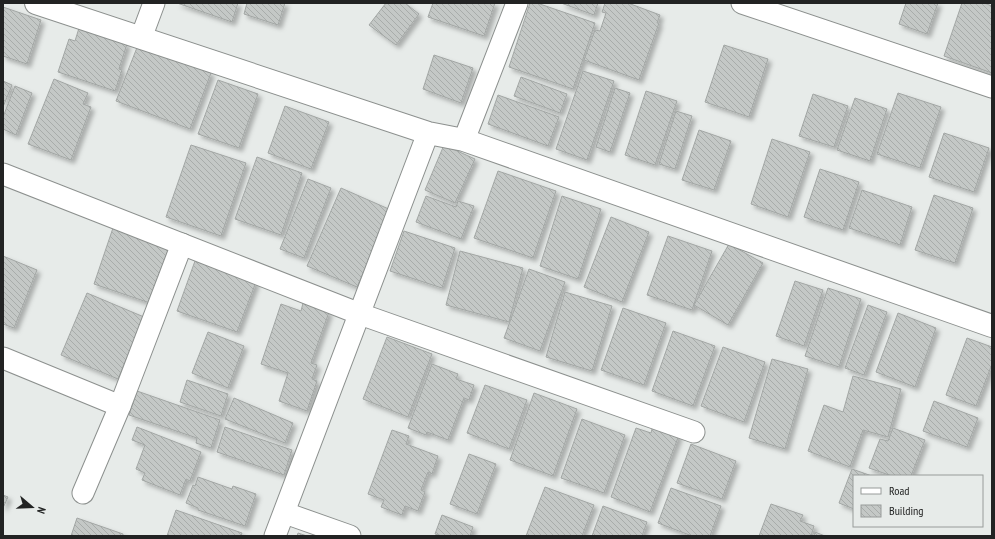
<svg xmlns="http://www.w3.org/2000/svg" width="995" height="539" font-family="'PT Sans Narrow',sans-serif">
<defs>
<pattern id="building-back-hatch" width="6" height="6" patternUnits="userSpaceOnUse"><rect width="6" height="6" fill="#c4c8c6"/><path d="M-1 5l2 2M0 0l6 6M5-1l2 2" fill="none" stroke="#a8acaa"/></pattern>
<filter id="shadow"><feDropShadow dx="3.5" dy="3.5" stdDeviation="2" flood-color="#0004"/></filter>
</defs>
<rect width="100%" height="100%" fill="#e7ebe9"/>
<g fill="url(#building-back-hatch)" stroke="#a2a6a4" filter="url(#shadow)">
<polygon points="177,3 238,3 232,22"/>
<polygon points="247,3 285,3 278,25 244,14"/>
<polygon points="386,3 405,3 419,14 396,45 369,25"/>
<polygon points="433,3 495,3 484,36 428,17"/>
<polygon points="530,3 537,3 595,23 573,89 509,67"/>
<polygon points="561,3 598,3 594,15"/>
<polygon points="605,3 628,3 660,15 657,23 659,23 639,80 584,60 595,30 600,31 606,13 602,12"/>
<polygon points="906,3 938,3 927,34 899,24"/>
<polygon points="962,3 984,3 992,6 992,73 944,56"/>
<polygon points="3,7 41,20 27,64 3,56"/>
<polygon points="79,28 127,44 119,69 122,70 115,91 58,72 69,39 75,41"/>
<polygon points="138,45 211,73 190,129 116,101"/>
<polygon points="724,45 768,59 749,117 705,102"/>
<polygon points="434,55 473,68 461,103 423,89"/>
<polygon points="583,71 614,81 587,160 556,149"/>
<polygon points="521,77 567,94 560,113 514,96"/>
<polygon points="54,79 88,93 83,104 91,107 71,160 28,144"/>
<polygon points="218,80 258,94 239,148 198,134"/>
<polygon points="3,81 12,85 3,107"/>
<polygon points="15,86 32,93 16,135 3,129 3,117"/>
<polygon points="615,88 630,93 610,152 596,147"/>
<polygon points="646,91 677,101 655,165 625,155"/>
<polygon points="898,93 941,107 920,168 877,154"/>
<polygon points="813,94 848,106 834,147 799,136"/>
<polygon points="498,95 559,117 548,146 488,124"/>
<polygon points="855,98 887,109 870,161 837,150"/>
<polygon points="285,106 329,122 311,169 268,153"/>
<polygon points="676,111 692,116 675,169 659,164"/>
<polygon points="699,130 731,141 714,190 682,180"/>
<polygon points="944,133 989,148 974,192 929,177"/>
<polygon points="772,139 810,152 788,217 751,204"/>
<polygon points="191,145 246,163 221,236 166,217"/>
<polygon points="444,145 475,159 455,203 425,190"/>
<polygon points="257,157 302,173 281,235 235,219"/>
<polygon points="820,169 859,182 843,230 804,217"/>
<polygon points="498,171 556,191 533,258 474,238"/>
<polygon points="308,179 331,188 304,258 280,249"/>
<polygon points="341,188 391,210 357,287 307,266"/>
<polygon points="862,190 912,207 900,245 849,228"/>
<polygon points="934,195 973,208 955,263 915,250"/>
<polygon points="426,196 456,207 458,201 474,206 461,239 416,222"/>
<polygon points="562,196 601,209 578,279 540,266"/>
<polygon points="611,217 649,232 622,302 584,287"/>
<polygon points="115,222 171,241 150,303 94,284"/>
<polygon points="404,231 455,248 442,288 390,271"/>
<polygon points="668,236 712,251 692,310 647,295"/>
<polygon points="729,244 763,263 728,325 694,305"/>
<polygon points="460,251 523,268 509,322 446,305"/>
<polygon points="3,256 37,270 14,328 3,324"/>
<polygon points="195,261 256,282 237,332 177,311"/>
<polygon points="529,269 565,282 540,351 504,338"/>
<polygon points="795,281 823,290 804,346 776,336"/>
<polygon points="828,288 861,299 839,367 805,356"/>
<polygon points="565,292 612,306 592,371 546,357"/>
<polygon points="87,293 144,317 118,379 61,355"/>
<polygon points="303,303 329,312 311,363 317,365 312,379 317,381 307,411 279,401 288,373 261,364 281,304 301,311"/>
<polygon points="868,305 887,312 864,375 845,368"/>
<polygon points="623,308 666,323 644,385 601,370"/>
<polygon points="898,313 936,328 915,387 876,372"/>
<polygon points="673,331 715,346 693,406 652,391"/>
<polygon points="208,332 244,346 228,388 192,373"/>
<polygon points="387,337 432,354 408,417 363,399"/>
<polygon points="967,338 992,347 992,364 976,406 946,395"/>
<polygon points="723,347 765,362 744,422 701,406"/>
<polygon points="772,359 808,369 785,449 749,438"/>
<polygon points="432,364 458,374 456,379 474,385 469,400 464,398 448,440 427,432 426,435 408,428"/>
<polygon points="853,376 901,389 888,437 863,430 850,467 808,451 824,405 843,412"/>
<polygon points="187,380 228,394 221,416 180,402"/>
<polygon points="485,385 527,400 509,449 467,433"/>
<polygon points="137,391 220,420 211,448 196,443 197,438 129,415"/>
<polygon points="534,393 577,409 553,476 510,460"/>
<polygon points="234,398 293,423 285,443 225,419"/>
<polygon points="934,401 978,418 967,447 923,431"/>
<polygon points="582,419 625,435 604,493 561,478"/>
<polygon points="653,425 679,435 650,512 611,497 636,428 651,433"/>
<polygon points="137,427 201,452 190,481 186,479 180,495 142,480 145,473 136,469 145,445 132,440"/>
<polygon points="225,427 292,450 284,475 217,452"/>
<polygon points="893,428 925,440 911,476 892,476 869,468 880,439 888,441"/>
<polygon points="392,430 409,436 406,444 438,456 432,474 428,472 421,490 425,492 418,511 405,506 402,515 381,507 384,500 368,494"/>
<polygon points="691,444 736,461 722,499 677,483"/>
<polygon points="469,454 496,464 477,514 450,504"/>
<polygon points="852,469 872,476 854,476 854,509 839,503"/>
<polygon points="198,477 232,489 233,486 256,494 245,526 198,510 198,508 186,503 193,485 195,486"/>
<polygon points="545,487 594,505 582,536 526,536"/>
<polygon points="671,488 721,506 710,536 692,536 658,523"/>
<polygon points="3,495 8,497 3,508"/>
<polygon points="771,504 803,515 800,521 814,526 811,536 759,536"/>
<polygon points="603,506 647,522 642,536 592,536"/>
<polygon points="176,510 242,533 241,536 167,536"/>
<polygon points="442,515 473,527 470,536 442,536 435,534"/>
<polygon points="77,518 123,534 123,536 71,536"/>
<polygon points="815,532 825,536 814,536"/>
<polygon points="298,533 307,536 297,536"/>
</g>
<g fill="none" stroke-linecap="round" stroke-linejoin="round">
<g stroke="#8c908e" stroke-width="23">
<g id="minor">
<polyline points="742,3 992,87"/>
<polyline points="141,38 154,3"/>
<polyline points="464,140 517,3"/>
<polyline points="3,174 360,314 694,432"/>
<polyline points="3,358 120,406"/>
<polyline points="83,493 120,406 182,244"/>
<polyline points="285,513 350,536"/>
<polyline points="275,536 428,133"/>
</g>
</g>
<g stroke="#8c908e" stroke-width="24">
<polyline id="tertiary" points="36,3 428,133 464,140 992,326"/>
</g>
<use href="#minor" stroke="#fff" stroke-width="21"/>
<use href="#tertiary" stroke="#fff" stroke-width="22"/>
</g>
<rect width="995" height="539" fill="none" stroke="#222323" stroke-width="8"/>
<rect x="853" y="475" width="130" height="52" fill="#e7ebe9" stroke="#989b9a"/>
<rect x="861" y="488" width="20" height="6" fill="#ffffff" stroke="#989b9a"/>
<text x="889" y="495" font-size="12" fill="#222323">Road</text>
<rect x="861" y="505" width="20" height="12" fill="url(#building-back-hatch)" stroke="#989b9a"/>
<text x="889" y="515" font-size="12" fill="#222323">Building</text>
<g transform="translate(32 507) rotate(109)" stroke="#e7ebe9" stroke-width="3" paint-order="stroke">
<path d="M0-3L7 15L0 10L-7 15Z" fill="#222323"/>
<text y="-6" font-size="11" font-weight="bold" text-anchor="middle" fill="#222323">N</text>
</g>
</svg>
